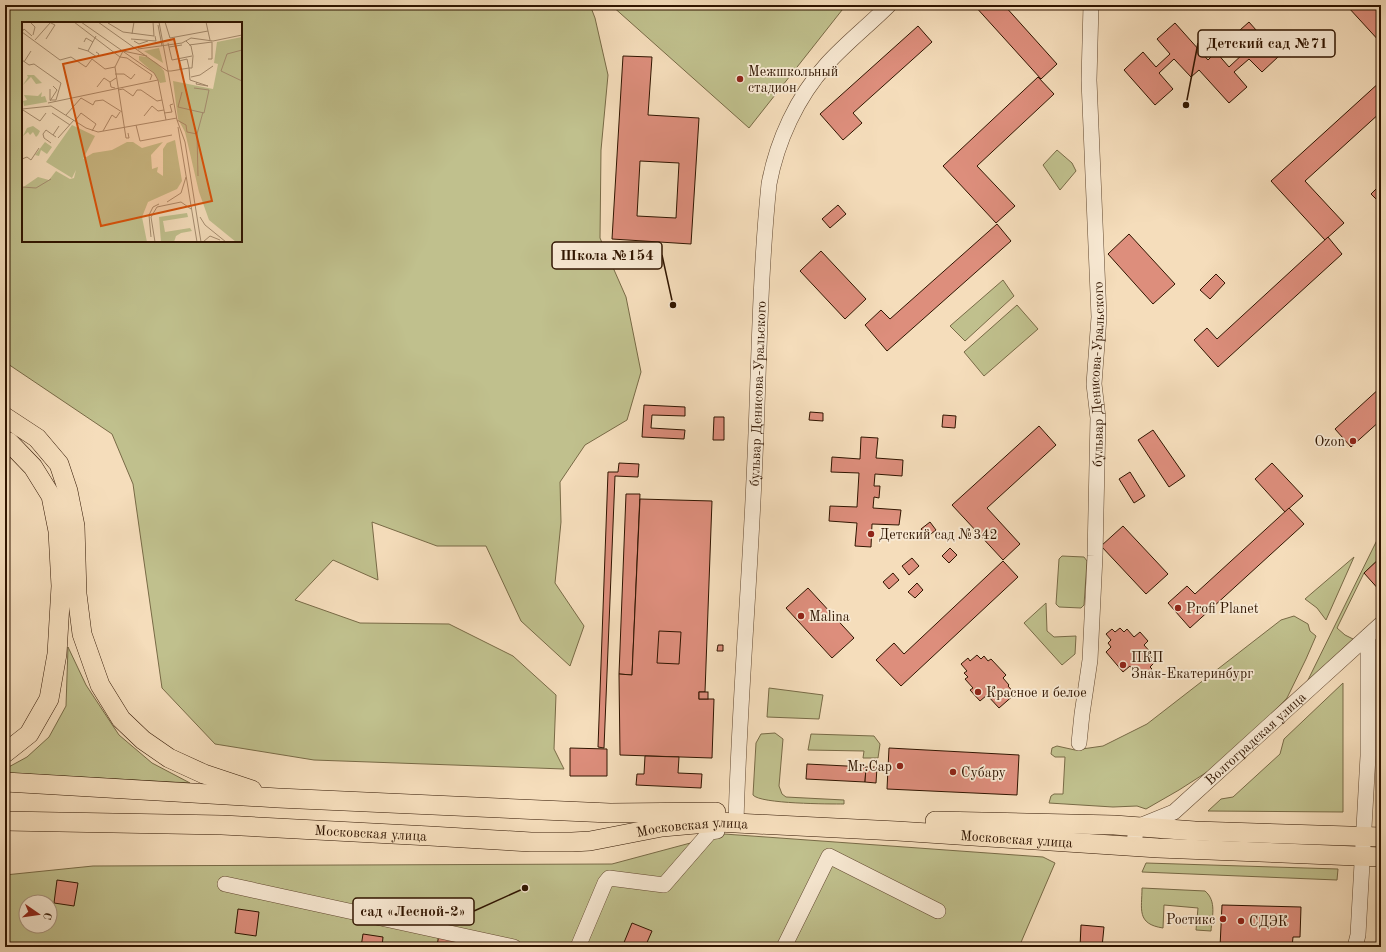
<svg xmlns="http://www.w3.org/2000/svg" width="1386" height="952" font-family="'Old Standard TT',serif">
<rect width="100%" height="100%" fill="#f5ddbb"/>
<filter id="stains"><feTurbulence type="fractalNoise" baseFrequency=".005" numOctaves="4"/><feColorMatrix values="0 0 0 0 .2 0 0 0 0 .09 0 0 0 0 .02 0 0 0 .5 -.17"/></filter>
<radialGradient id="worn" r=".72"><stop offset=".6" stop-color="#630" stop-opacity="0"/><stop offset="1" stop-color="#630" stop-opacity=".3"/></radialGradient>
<g fill="#c0c08d" stroke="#786a46" fill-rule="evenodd">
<path d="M5 5H590L595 18 608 75 601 150 600 238 626 297 641 372 627 420 585 445 560 482 561 522 555 583 584 626 570 666 521 621 486 546H437L372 522 378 580 333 560 295 600 360 623 449 624 513 656 556 695 554 749 564 769 314 760 215 744 162 688 133 484 112 434 5 362ZM23 23H241V241H23Z"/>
<polygon points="611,5 846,5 749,128"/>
<polygon points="1057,150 1072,163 1076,171 1060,190 1043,165"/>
<polygon points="1003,280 1014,296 965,341 950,326"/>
<polygon points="1017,305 1038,329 984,376 964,352"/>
<polygon points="1381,532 1381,544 1376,550 1381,557 1364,573 1337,628 1345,635 1353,639 1306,684"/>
<polygon points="1062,556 1084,557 1087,561 1084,605 1081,608 1059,607 1056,604 1059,559"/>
<polygon points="1354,557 1326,620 1317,608 1305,599"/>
<polygon points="1046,603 1047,631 1054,637 1076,636 1075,654 1062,665 1024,623"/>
<polygon points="1294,616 1308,624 1310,631 1316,636 1306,659 1287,698 1255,732 1221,763 1179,790 1146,809 1137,806 1113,807 1049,803 1051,796 1054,794 1063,794 1065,757 1055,757 1051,754 1052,748 1057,746 1075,750 1103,746 1147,724 1281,620"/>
<polygon points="68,647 86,685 119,735 152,763 190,783 5,773 5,769 27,757 49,737 66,706"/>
<polygon points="1343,683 1343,812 1208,811 1221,799 1233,797 1280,754 1284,739"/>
<polygon points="769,688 823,695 819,719 767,717"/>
<path d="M775 733 783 739 779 786 782 794 786 797 844 800V804C830 804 760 804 753 795L756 743 761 734Z"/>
<polygon points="811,734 874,736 880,744 878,758 863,758 864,751 808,750"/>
<path d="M724 834 1043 857 1055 863 1019 947H5V875L93 866 612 864ZM26 902H50V926H26Z"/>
<polygon points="1146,863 1338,869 1337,880 1142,872"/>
<path d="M1142 888 1205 891C1217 901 1212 917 1211 931L1196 930 1198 908 1164 905 1163 928C1136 924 1142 909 1142 888Z"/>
</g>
<g fill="#dd8e7c" stroke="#301500" fill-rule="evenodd">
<polygon points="974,5 1004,5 1057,64 1041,79"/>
<polygon points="1350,5 1381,5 1381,43 1348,7"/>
<polygon points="1249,22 1279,56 1262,72 1249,59 1234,72 1247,87 1229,103 1199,70 1191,77 1174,59 1159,73 1173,89 1155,105 1124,70 1143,52 1156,67 1170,54 1157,39 1175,23 1208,60 1216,52 1229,67 1244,53 1231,38"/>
<polygon points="918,26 932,42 853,113 862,123 843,140 820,114"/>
<path d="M623 56 652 57 648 115 699 118 691 244 612 239ZM640 161 679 163 676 218 637 216Z"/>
<polygon points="1038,77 1054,94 977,166 1015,206 996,223 943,166"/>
<polygon points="1381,81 1381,112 1305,181 1344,223 1325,240 1271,181"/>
<polygon points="1381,184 1381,204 1371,194"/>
<polygon points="838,205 846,214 830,228 822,219"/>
<polygon points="997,224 1011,241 887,351 865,325 881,310 890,319"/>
<polygon points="1129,234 1175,284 1153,304 1108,254"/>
<polygon points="1328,237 1342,254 1218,367 1194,340 1207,328 1217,339"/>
<polygon points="821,251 866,299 845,319 800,271"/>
<polygon points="1216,274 1225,283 1210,299 1200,290"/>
<polygon points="1381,387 1381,420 1351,447 1335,429"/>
<polygon points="644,405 685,407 685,416 652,415 651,428 685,430 684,439 642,437"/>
<polygon points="810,412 823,413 823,421 809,420"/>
<polygon points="943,415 956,416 955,428 942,427"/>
<polygon points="714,417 724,417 724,440 713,440"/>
<polygon points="1039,426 1056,445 987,508 1020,544 1003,560 952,505"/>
<polygon points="1153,430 1185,476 1169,487 1138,440"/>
<polygon points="861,437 878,438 876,458 903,460 902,476 875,474 874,486 880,486 879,498 874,497 873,508 901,510 899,525 872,524 871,547 855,546 857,523 829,521 830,506 857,507 859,473 831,472 832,457 860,459"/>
<polygon points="619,463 639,464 638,477 615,476 604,748 598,747 608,472 618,472"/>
<polygon points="1272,463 1303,496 1285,512 1255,479"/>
<polygon points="1130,472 1145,496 1134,503 1119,479"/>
<polygon points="626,494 640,494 632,675 619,674"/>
<polygon points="640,499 712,501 705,692 699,692 699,699 714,699 712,758 620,755 619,674 632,675"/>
<polygon points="1289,508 1304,524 1190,628 1168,603 1187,586 1195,594"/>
<polygon points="930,522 936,530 927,537 921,529"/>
<polygon points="1123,526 1168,574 1146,594 1101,546"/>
<polygon points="950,548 957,555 949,563 942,556"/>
<polygon points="1381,557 1381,592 1364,573"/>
<polygon points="912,558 919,566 909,575 902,566"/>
<polygon points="1003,561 1018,577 901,686 876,660 894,643 904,654"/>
<polygon points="893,573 899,580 889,589 883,582"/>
<polygon points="917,583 923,590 915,598 908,592"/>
<polygon points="808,588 854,638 832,658 786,608"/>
<polygon points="1120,628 1124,632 1127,629 1134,637 1140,632 1148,641 1144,645 1152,654 1150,656 1155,662 1150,667 1152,669 1141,679 1130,666 1123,672 1106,652 1111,647 1108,643 1111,640 1106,634 1112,629 1115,632"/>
<polygon points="659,631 681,632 679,664 657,663"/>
<polygon points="718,645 723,645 723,651 717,651"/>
<polygon points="977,655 981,659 984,656 988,661 991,659 1006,675 1003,678 1009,685 1008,686 1015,694 999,708 987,695 980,701 970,690 973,688 965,679 968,677 964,673 967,671 961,664 968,658 970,661"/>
<rect x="699" y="692" width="9" height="7"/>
<polygon points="570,748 607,749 607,776 570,776"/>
<polygon points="889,748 1019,755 1017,795 887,789"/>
<polygon points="645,756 679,757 678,773 702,774 701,788 636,785 637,774 644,774"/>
<polygon points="807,764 866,767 865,782 806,779"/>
<polygon points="866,767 877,767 876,783 865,782"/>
<polygon points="57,880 78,883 74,906 54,903"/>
<polygon points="1222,905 1301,907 1300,937 1293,937 1292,947 1220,947"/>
<polygon points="238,909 259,912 256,936 235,933"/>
<polygon points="632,923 652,931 645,947 629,947 623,945"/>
<polygon points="1081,925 1104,927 1102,947 1080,947"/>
<polygon points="439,933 460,936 458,947 437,947"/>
<polygon points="363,934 383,937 382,947 361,947"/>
</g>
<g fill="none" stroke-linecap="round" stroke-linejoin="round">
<g stroke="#61472f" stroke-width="16">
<g id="minor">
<path id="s1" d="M1079 743 1082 714 1090 660 1095 556 1098 418 1094 384 1099 317 1089 80 1091 5"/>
<path id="s2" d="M736 823C739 708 749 594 754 479 759 381 759 282 769 184 777 141 797 97 827 64 846 43 869 25 889 5"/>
<path id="s3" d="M1133 846 1137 827 1174 812 1381 624"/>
<polyline points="225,884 514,947"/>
<polyline points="578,947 605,883 609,878 664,885 710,832 717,831 718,822"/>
<polyline points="784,947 829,856 938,911"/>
<polyline points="1355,947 1358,935 1368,756 1368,636"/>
</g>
</g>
<g stroke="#301500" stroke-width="20">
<g id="major">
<polyline points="5,417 37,438 59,464 68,491 75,526 77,594 82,634 100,685 121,719 143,740 169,758 204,774 252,790"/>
<polyline points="5,441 9,442 33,467 51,496 58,531 61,586 57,654 49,699 29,734 5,753"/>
<polyline points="5,782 278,798 610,813 716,812"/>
<path id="s4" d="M5 821 222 825 430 836 531 842H572L590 841 662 827 718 822 736 823 897 831 1158 848 1381 857"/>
<polyline points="935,821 1114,825 1195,831 1381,837"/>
</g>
</g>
<use href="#minor" stroke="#f8e9d3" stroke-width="15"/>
<use href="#major" stroke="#f5ddbb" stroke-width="19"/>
</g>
<g fill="#8f2418" stroke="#f8e9d3" stroke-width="1.5">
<circle cx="740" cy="79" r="4"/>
<circle cx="1353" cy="441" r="4"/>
<circle cx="871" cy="534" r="4"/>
<circle cx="1178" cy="608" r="4"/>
<circle cx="801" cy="616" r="4"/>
<circle cx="1123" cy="665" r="4"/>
<circle cx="978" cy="692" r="4"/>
<circle cx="900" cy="766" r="4"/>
<circle cx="953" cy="772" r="4"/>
<circle cx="1223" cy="919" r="4"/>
<circle cx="1241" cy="921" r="4"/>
</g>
<g text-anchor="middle" stroke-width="3.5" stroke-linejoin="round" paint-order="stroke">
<g font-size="14" fill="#301500" stroke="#f8e9d3" text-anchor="start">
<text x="748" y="76">Межшкольный<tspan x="748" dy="16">стадион</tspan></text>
<text x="1345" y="446" text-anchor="end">Ozon</text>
<text x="879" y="539">Детский сад №342</text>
<text x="1186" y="613">Profi Planet</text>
<text x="809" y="621">Malina</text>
<text x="1131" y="662">ПКП<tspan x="1131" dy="16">Знак-Екатеринбург</tspan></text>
<text x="986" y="697">Красное и белое</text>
<text x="892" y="771" text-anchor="end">Mr.Cap</text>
<text x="961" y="777">Субару</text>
<text x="1215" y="924" text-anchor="end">Ростикс</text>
<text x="1249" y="926">СДЭК</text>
</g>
<g font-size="14" fill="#301500" stroke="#f8e9d3">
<text dy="5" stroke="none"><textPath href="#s1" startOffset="370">бульвар Денисова-Уральского</textPath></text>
<text dy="5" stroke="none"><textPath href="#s2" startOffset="430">бульвар Денисова-Уральского</textPath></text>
<text dy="5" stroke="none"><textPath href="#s3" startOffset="169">Волгоградская улица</textPath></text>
<text dy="5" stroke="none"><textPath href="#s4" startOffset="689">Московская улица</textPath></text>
<text dy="5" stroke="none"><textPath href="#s4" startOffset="366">Московская улица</textPath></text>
<text dy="5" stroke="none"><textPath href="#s4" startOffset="1014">Московская улица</textPath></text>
</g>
</g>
<g transform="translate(22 22)">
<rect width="220" height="220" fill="#f5ddbb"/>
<path d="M220 15V220H214L187 198 177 170 163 110 156 97 151 59 191 67 196 42 192 41 195 20ZM137 26 141 41 122 29ZM117 34 125 35 135 41 142 49 144 60 138 61 132 51 117 38ZM3 49 5 53H12L20 61 14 62 9 55 1 63 6 55ZM20 70 19 75 23 74 25 80 2 84 1 79 5 78 2 73 16 74ZM50 103 73 114 61 137 71 131 90 128 105 120H111L120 126 141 120 129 133 130 147 136 145 135 150 141 154V127L145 121 153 118 160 159 155 167 126 180 120 195 125 220H0V166L16 155 27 158 34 149 48 157 52 156 54 148 50 156 24 140ZM11 104 18 109 16 113 14 115 11 110 8 113 6 110 1 114 5 106ZM23 120 30 125 25 132 19 128 17 134 13 133ZM165 191 166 195 141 199 143 210 168 206 170 209 159 211 154 214 152 220H139L137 195Z" fill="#c0c08d"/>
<path fill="none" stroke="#a68d70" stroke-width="1" d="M8 0 13 5 11 13M52 0 98 35 105 36 130 53 128 58M59 0 132 51 136 58 144 98M76 0 145 49H149L167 46 165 37 157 39 158 48M137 0 155 98 163 120 179 220M143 0 148 16 186 9M184 0 188 18M86 1 101 10 132 14 131 0M136 3 140 24M0 10 38 38 49 35 64 45 70 37 83 47 93 45M0 10 2 7 10 14M110 12 112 0M24 17 33 3 27 0M109 17 134 19 133 14M13 18 28 1M112 19 117 22 126 19M164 19 169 24 171 34 170 46H167L168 58 186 64M62 20 64 16 71 20M146 21 150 38 170 34M167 23 190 20V37H186M147 25 160 23M56 26 66 29 74 14M116 27 160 21 169 16 191 19 220 13M220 28 205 32 199 49 220 59M66 29 75 35 77 32 74 30M0 38 7 43 12 42 39 61 34 78H28V67M2 40 9 29M93 52H102L109 57 113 52M169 55 178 53 191 44M175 60 174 62 186 64M75 65 82 56 88 60M93 66 89 65 88 60 94 56M96 68 101 67 111 74 115 68H119L135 79 140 78M160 70 156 85 182 91 187 68 172 66M28 79 35 68 31 64M26 81 136 58M0 87 29 84 64 106 76 110 155 96M1 88 18 99 24 91M30 91 48 103M142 91 150 90 148 83 151 82M44 93 59 76 71 83 73 79 81 78 100 90M122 94 130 84 136 89 142 88M155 98 164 103 165 110 175 112M53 99 59 91 74 102 70 109M114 103 118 119 150 113M156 105 175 220M81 109 90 93 94 96 98 90M106 111 107 116H104L93 45 101 29 125 34M34 115 31 113 37 104M36 116 52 98M29 121 22 116 21 112 24 108 31 113M0 137 5 135 9 138 17 126M176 154 175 112 181 90M0 165 14 166 29 157M145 180 159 171 164 155M178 195 183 203 204 220M129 215 127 193 131 185 137 182M133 220 129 195 135 185 159 180 169 187M181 220 188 214 198 218"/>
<path fill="#d6520b" fill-opacity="0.15" stroke="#d6520b" stroke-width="2" d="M152 17 190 179 79 204 41 42Z"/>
<rect width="220" height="220" fill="none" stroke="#301500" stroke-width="2"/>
</g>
<path fill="none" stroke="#301500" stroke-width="1.5" d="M1186 105L1198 43M673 305L662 255M525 888L474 911"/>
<g fill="#301500" stroke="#f8e9d3" stroke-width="1.5">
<circle cx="1186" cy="105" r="4"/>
<circle cx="673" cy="305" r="4"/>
<circle cx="525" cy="888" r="4"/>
</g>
<g fill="#f8e9d3" stroke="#301500" stroke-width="1.5">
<rect x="1198" y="30" width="137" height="27" rx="4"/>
<rect x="552" y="242" width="110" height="27" rx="4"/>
<rect x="353" y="898" width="121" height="27" rx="4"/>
</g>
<g font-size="15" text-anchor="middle" font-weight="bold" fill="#301500">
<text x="1267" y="48">Детский сад №71</text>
<text x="607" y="260">Школа №154</text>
<text x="413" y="916">сад «Лесной-2»</text>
</g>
<rect width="1386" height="952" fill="none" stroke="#f5ddbb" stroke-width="20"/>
<rect x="6" y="6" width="1374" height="940" fill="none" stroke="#301500" stroke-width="2"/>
<rect x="10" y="10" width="1366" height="932" fill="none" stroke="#301500"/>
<g transform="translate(38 914) rotate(103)"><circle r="19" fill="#f8e9d3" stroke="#a8947f"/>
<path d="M0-3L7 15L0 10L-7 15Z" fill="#8f2418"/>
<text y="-6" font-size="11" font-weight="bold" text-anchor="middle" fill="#301500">С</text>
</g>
<rect width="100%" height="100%" filter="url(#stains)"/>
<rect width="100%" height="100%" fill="url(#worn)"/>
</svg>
